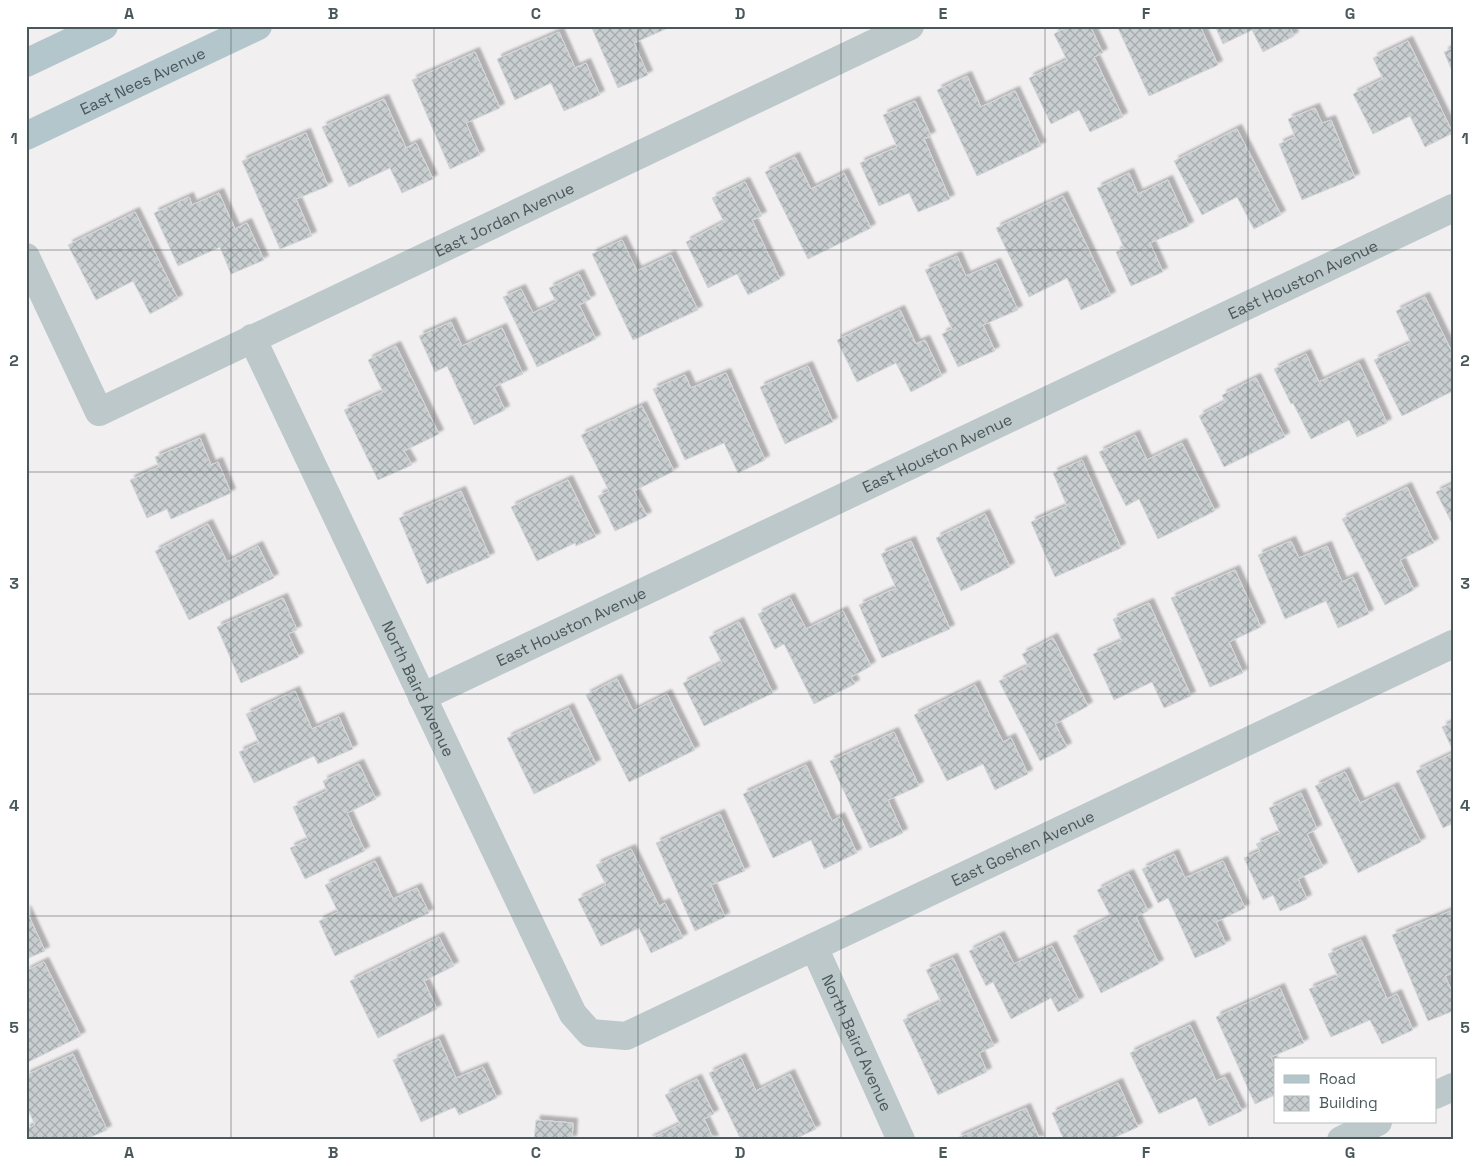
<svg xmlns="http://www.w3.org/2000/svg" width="1479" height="1166" font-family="'Space Grotesk',sans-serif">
<defs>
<pattern id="building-cross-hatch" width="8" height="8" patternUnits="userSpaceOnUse" patternTransform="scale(1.25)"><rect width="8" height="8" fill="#c9ced0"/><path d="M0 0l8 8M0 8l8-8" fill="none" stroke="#a5aaac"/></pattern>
<filter id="shadow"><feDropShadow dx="4.5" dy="-4.5" stdDeviation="1" flood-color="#0004"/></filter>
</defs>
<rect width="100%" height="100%" fill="#f1eff0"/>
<g fill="url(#building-cross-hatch)" stroke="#d4d7da" filter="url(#shadow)">
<polygon points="591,26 668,26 668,28 634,43 648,75 618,88"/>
<polygon points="1069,26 1090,26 1103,53 1094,57 1123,117 1090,132 1079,110 1051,124 1029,78 1067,60 1054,34"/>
<polygon points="1117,26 1200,26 1218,65 1149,96"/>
<polygon points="1215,26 1289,26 1294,36 1263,52 1252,30 1223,44"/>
<polygon points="559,32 575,68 586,63 600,95 564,111 551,83 515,100 497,59"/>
<polygon points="1408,41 1453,133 1425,147 1410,116 1373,134 1353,94 1383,79 1373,58"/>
<polygon points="1453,48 1453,73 1444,52"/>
<polygon points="475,52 500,108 466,123 480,155 450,169 412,80"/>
<polygon points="967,76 981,107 1015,91 1041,146 977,176 937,90"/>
<polygon points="384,99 406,148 416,143 433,179 402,193 390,168 349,187 322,127"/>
<polygon points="915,101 931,136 924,139 950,199 918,212 909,193 879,206 860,163 897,147 883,115"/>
<polygon points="1315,108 1322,123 1331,120 1355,178 1302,200 1279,144 1295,137 1288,119"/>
<polygon points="1237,129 1281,215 1254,229 1237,197 1202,215 1174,161"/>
<polygon points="306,133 328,186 296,199 312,236 280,249 242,161"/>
<polygon points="795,157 811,189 844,173 871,228 808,259 765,172"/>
<polygon points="1129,173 1138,194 1168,180 1189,226 1150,243 1163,272 1131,286 1116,252 1124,248 1097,188"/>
<polygon points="745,182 762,216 752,220 780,279 748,295 737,274 708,288 686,242 724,222 712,198"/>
<polygon points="219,193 235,229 247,223 264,260 231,274 220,247 178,266 154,213 189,197 192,205"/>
<polygon points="1063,196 1111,296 1081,310 1067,278 1029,297 996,228"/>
<polygon points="135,212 178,299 150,314 133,281 96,300 68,245"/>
<polygon points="622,240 637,271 671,255 698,310 633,340 592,254"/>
<polygon points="957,256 966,276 996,263 1018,310 983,325 995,351 958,367 942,334 952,329 925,270"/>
<polygon points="579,274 591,299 579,305 596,339 537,367 503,297 521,289 533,313 556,302 549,288"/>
<polygon points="1425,297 1453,354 1453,391 1402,416 1374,360 1411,343 1396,311"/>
<polygon points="900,310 916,344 925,340 942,376 911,392 896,363 857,382 837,340"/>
<polygon points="451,322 462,346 502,328 523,374 494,387 505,410 474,425 447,366 435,372 419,336"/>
<polygon points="396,346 439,434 404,451 412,465 378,480 344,410 383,392 368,360"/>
<polygon points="1306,354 1319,382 1359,363 1387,423 1357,437 1349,420 1311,439 1293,403 1291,404 1274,369"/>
<polygon points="808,366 833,422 785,444 760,387"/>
<polygon points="726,373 765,460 738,473 724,443 685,460 653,389 685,375 691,388"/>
<polygon points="1256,378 1285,437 1224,467 1199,416 1225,402 1222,395"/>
<polygon points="642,406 674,471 634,491 647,516 615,531 598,496 609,491 581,435"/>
<polygon points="1135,435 1147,460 1182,443 1215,511 1158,539 1139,499 1126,506 1099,452"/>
<polygon points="200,438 211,465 218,462 231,493 171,519 167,509 147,518 130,480 159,467 155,457"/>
<polygon points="1082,460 1121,548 1055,577 1031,522 1067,506 1053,473"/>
<polygon points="568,480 596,537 576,546 575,543 537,561 511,507"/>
<polygon points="1453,484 1453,525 1436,492"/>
<polygon points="1407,487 1434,543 1400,560 1414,590 1385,605 1342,519"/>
<polygon points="461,491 490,557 427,584 399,518"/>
<polygon points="985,514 1010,567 961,591 936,538"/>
<polygon points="208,524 227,562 258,546 274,578 189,620 155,551"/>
<polygon points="911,541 950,629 882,658 859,605 896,588 881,554"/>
<polygon points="1291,541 1299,558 1327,546 1342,582 1353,577 1369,614 1338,628 1326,601 1285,619 1258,555"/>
<polygon points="1235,570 1261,627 1229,642 1243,673 1210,687 1171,598"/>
<polygon points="283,598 297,630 288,634 299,657 241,683 217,627"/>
<polygon points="790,598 806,629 843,611 871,666 851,677 855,684 814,704 784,644 775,649 758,614"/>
<polygon points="1149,603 1191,696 1164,708 1152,682 1114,700 1093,654 1122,641 1113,619"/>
<polygon points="739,622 773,693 704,726 683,683 722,663 709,637"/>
<polygon points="1053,638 1088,706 1055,724 1067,747 1040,761 999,681 1028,666 1022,654"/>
<polygon points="617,679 633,711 667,694 695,750 629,782 586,695"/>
<polygon points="975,685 1003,742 1011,738 1028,774 995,790 983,764 947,781 914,715"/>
<polygon points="295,691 312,729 339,717 353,749 318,764 314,756 254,783 239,752 259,743 246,714"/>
<polygon points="569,708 596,764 534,794 507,738"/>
<polygon points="1453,722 1453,751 1442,727"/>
<polygon points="894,732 919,786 888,800 903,833 870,848 830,761"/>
<polygon points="1453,753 1453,823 1443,828 1416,771"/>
<polygon points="359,764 376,799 347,813 365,851 305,879 290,848 308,840 293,807 327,791 323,781"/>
<polygon points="806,765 832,821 840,817 857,853 824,869 811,840 773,858 743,794"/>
<polygon points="1345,772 1360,803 1394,787 1421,842 1358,873 1315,786"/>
<polygon points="1301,793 1317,829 1307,834 1323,867 1298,879 1307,899 1280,911 1273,895 1263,900 1244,858 1260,851 1256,844 1280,833 1269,808"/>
<polygon points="720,814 745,871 711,885 725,917 695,931 656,843"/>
<polygon points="631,849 659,906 665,903 683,938 651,953 639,928 601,946 578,899 606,885 596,865"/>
<polygon points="1174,854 1185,878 1223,861 1245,908 1216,922 1226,944 1195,958 1168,898 1158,903 1142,869"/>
<polygon points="375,861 393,899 417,888 429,913 335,956 319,921 338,912 325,885"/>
<polygon points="1129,874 1148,911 1136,917 1159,964 1101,993 1073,936 1111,917 1097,890"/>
<polygon points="26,910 45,951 26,959"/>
<polygon points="1453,910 1453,973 1445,976 1453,994 1453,1011 1428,1021 1392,935"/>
<polygon points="1000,936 1014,964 1052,946 1079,1001 1058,1012 1051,998 1011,1019 993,982 986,986 969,951"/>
<polygon points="439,937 454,966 424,981 437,1009 378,1038 350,981"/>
<polygon points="1361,940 1387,999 1397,994 1413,1030 1382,1044 1370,1020 1331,1037 1309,989 1338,977 1328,954"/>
<polygon points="953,958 994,1046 979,1053 987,1072 938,1095 903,1020 941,1002 926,970"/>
<polygon points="44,962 81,1036 26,1063 26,971"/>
<polygon points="1280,988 1304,1043 1271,1057 1275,1068 1275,1095 1255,1104 1216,1017"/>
<polygon points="1190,1025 1216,1081 1225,1077 1242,1111 1209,1126 1196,1097 1159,1114 1130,1053"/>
<polygon points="439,1039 456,1078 483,1067 497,1098 459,1115 455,1107 421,1122 393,1060"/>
<polygon points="73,1054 107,1130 84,1140 26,1140 26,1129 35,1125 26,1105 26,1075"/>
<polygon points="741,1058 756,1091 790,1074 816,1129 793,1140 741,1140 709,1073"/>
<polygon points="697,1079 714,1114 704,1119 714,1140 648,1140 680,1124 665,1095"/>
<polygon points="1118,1083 1138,1127 1109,1140 1064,1140 1052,1113"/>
<polygon points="1026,1108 1040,1140 958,1140 957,1138"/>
<polygon points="536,1120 573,1123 572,1140 534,1140"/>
</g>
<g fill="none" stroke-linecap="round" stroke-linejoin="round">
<g stroke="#bcc8ca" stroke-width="28">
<path id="s1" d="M26 257 99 412 910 26"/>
<path id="s2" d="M252 338 573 1014 590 1033 626 1036 1453 644"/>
<path id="s3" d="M422 697 1453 208"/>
<path id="s4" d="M814 947 901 1140"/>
<polyline points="1435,1095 1453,1087"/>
<polyline points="1341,1140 1378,1122"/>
</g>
<g stroke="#b2c6cb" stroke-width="28">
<polyline points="26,63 104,26"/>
<path id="s5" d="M26 136 258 26"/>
</g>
</g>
<path fill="none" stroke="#49585a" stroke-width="1" stroke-opacity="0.55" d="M231 26V1140M434 26V1140M638 26V1140M841 26V1140M1045 26V1140M1248 26V1140M26 250H1453M26 472H1453M26 694H1453M26 916H1453"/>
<g text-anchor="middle" stroke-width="4" stroke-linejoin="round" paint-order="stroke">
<g font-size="16" fill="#49585a" stroke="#fff">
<text dy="6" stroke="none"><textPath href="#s5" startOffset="129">East Nees Avenue</textPath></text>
<text dy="6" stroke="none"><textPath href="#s1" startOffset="620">East Jordan Avenue</textPath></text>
<text dy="6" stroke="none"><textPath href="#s3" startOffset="975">East Houston Avenue</textPath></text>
<text dy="6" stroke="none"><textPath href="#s3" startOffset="570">East Houston Avenue</textPath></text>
<text dy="6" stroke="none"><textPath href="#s3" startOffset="165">East Houston Avenue</textPath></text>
<text dy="6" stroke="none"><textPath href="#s2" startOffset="388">North Baird Avenue</textPath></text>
<text dy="6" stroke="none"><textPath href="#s2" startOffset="1249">East Goshen Avenue</textPath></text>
<text dy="6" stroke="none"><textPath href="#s4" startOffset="105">North Baird Avenue</textPath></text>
</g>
</g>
<rect width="1479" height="1166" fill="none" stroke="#ffffff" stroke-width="55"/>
<rect x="1274" y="1058" width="162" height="65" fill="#ffffff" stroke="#b6bcbd"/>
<rect x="1284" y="1075" width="25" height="8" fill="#b2c6cb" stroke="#b6bcbd"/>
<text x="1319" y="1084" font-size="15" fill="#49585a">Road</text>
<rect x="1284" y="1096" width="25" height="15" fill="url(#building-cross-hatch)" stroke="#b6bcbd"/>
<text x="1319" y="1108" font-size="15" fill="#49585a">Building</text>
<rect x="28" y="28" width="1424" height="1110" fill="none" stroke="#49585a" stroke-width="2"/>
<g font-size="16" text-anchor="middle" font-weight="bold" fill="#49585a">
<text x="129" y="19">A</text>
<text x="333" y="19">B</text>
<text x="536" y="19">C</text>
<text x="740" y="19">D</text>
<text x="943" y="19">E</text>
<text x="1146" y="19">F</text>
<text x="1350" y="19">G</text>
<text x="14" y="144">1</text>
<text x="1465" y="144">1</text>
<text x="14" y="366">2</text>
<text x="1465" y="366">2</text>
<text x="14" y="589">3</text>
<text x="1465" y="589">3</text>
<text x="14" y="811">4</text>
<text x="1465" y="811">4</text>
<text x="14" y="1033">5</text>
<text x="1465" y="1033">5</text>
<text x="129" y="1158">A</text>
<text x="333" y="1158">B</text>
<text x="536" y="1158">C</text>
<text x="740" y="1158">D</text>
<text x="943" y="1158">E</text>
<text x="1146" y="1158">F</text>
<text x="1350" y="1158">G</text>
</g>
</svg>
